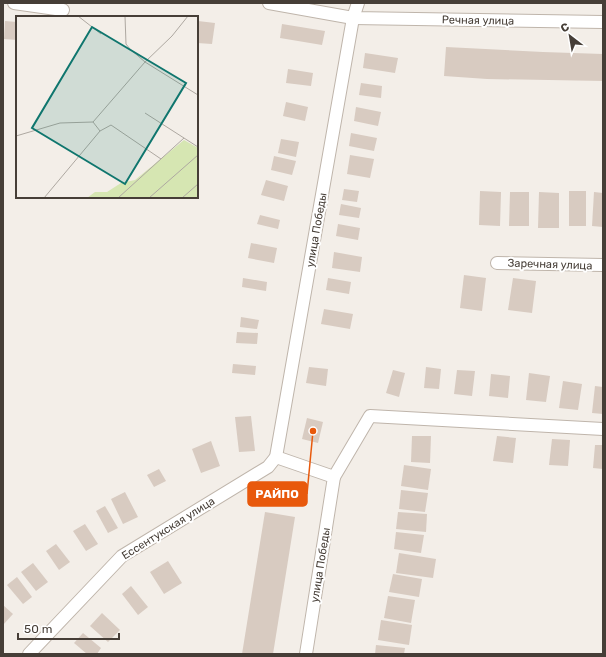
<svg xmlns="http://www.w3.org/2000/svg" width="606" height="657" font-family="Rubik,sans-serif">
<rect width="100%" height="100%" fill="#f3eee8"/>
<g fill="#d8cbc1">
<polygon points="5,21 17,22 17,40 4,39"/>
<polygon points="198,21 215,23 212,44 197,43"/>
<polygon points="282,24 325,31 322,45 280,38"/>
<polygon points="446,47 543,52 603,54 603,81 487,79 444,76"/>
<polygon points="365,53 398,58 395,73 363,68"/>
<polygon points="288,69 313,73 311,86 286,83"/>
<polygon points="361,83 382,86 381,98 359,95"/>
<polygon points="286,102 308,107 305,121 283,116"/>
<polygon points="356,107 381,112 378,126 354,121"/>
<polygon points="351,133 377,138 374,151 349,146"/>
<polygon points="281,139 299,142 296,157 278,153"/>
<polygon points="350,155 374,159 370,178 347,174"/>
<polygon points="274,156 296,161 292,175 271,170"/>
<polygon points="266,180 288,186 284,201 261,195"/>
<polygon points="344,189 359,191 357,202 342,200"/>
<polygon points="480,191 501,192 500,226 479,225"/>
<rect x="569" y="191" width="17" height="35"/>
<polygon points="510,192 529,192 529,226 509,226"/>
<polygon points="539,192 559,193 559,228 538,228"/>
<polygon points="594,192 603,193 603,227 592,226"/>
<polygon points="341,204 361,208 359,218 339,215"/>
<polygon points="260,215 280,220 278,229 257,224"/>
<polygon points="338,224 360,228 358,240 336,236"/>
<polygon points="251,243 277,248 274,263 248,258"/>
<polygon points="334,252 362,257 360,272 332,268"/>
<polygon points="464,275 486,278 482,311 460,308"/>
<polygon points="243,278 267,282 266,291 242,287"/>
<polygon points="328,278 351,282 349,294 326,290"/>
<polygon points="513,278 536,281 532,313 508,310"/>
<polygon points="324,309 353,314 350,329 321,324"/>
<polygon points="241,317 259,320 257,329 240,327"/>
<polygon points="237,332 258,333 257,344 236,343"/>
<polygon points="233,364 256,366 255,375 232,373"/>
<polygon points="309,367 328,369 326,386 306,383"/>
<polygon points="426,367 441,369 439,389 424,388"/>
<polygon points="393,370 405,373 399,397 386,393"/>
<polygon points="457,370 475,371 472,396 454,394"/>
<polygon points="529,373 550,376 546,402 526,400"/>
<polygon points="491,374 510,376 508,398 489,396"/>
<polygon points="563,381 582,384 578,410 559,408"/>
<polygon points="595,386 603,387 603,414 592,413"/>
<polygon points="251,416 255,451 239,452 235,417"/>
<polygon points="307,418 323,422 318,443 302,439"/>
<polygon points="412,436 431,436 430,463 411,462"/>
<polygon points="497,436 516,438 513,463 493,461"/>
<polygon points="552,439 570,440 568,466 549,465"/>
<polygon points="211,441 220,466 201,473 192,449"/>
<polygon points="595,445 603,445 603,469 593,468"/>
<polygon points="404,465 431,469 428,490 401,486"/>
<polygon points="159,469 166,481 154,487 147,475"/>
<polygon points="401,490 428,493 425,512 399,509"/>
<polygon points="125,492 138,517 123,524 111,499"/>
<polygon points="105,506 118,528 108,533 96,511"/>
<polygon points="265,512 295,517 273,654 242,654"/>
<polygon points="398,512 427,514 426,532 396,529"/>
<polygon points="85,524 98,544 86,551 73,531"/>
<polygon points="396,532 424,535 421,553 394,549"/>
<polygon points="56,544 70,562 59,570 46,551"/>
<polygon points="399,553 436,559 433,578 396,573"/>
<polygon points="168,561 182,583 164,594 150,572"/>
<polygon points="33,563 48,582 36,591 21,572"/>
<polygon points="393,574 422,579 419,597 389,592"/>
<polygon points="17,577 32,597 23,604 7,585"/>
<polygon points="131,586 148,607 138,615 122,594"/>
<polygon points="388,596 415,600 411,623 384,618"/>
<polygon points="3,605 13,614 3,625"/>
<polygon points="102,613 120,630 108,642 90,626"/>
<polygon points="381,620 412,625 409,645 378,640"/>
<polygon points="83,633 101,648 97,654 87,654 74,643"/>
<polygon points="376,645 405,648 404,654 375,654"/>
</g>
<g fill="none" stroke-linecap="round" stroke-linejoin="round">
<g stroke="#bfb5ab" stroke-width="14">
<g id="street">
<polyline points="14,3 63,10"/>
<polyline points="269,3 353,18 603,22"/>
<polyline points="497,263 603,265"/>
<polyline points="276,457 334,477 306,654"/>
<polyline points="334,477 370,416 603,429"/>
<polyline points="29,654 122,556 268,467 276,457 353,18 358,3"/>
</g>
</g>
<use href="#street" stroke="#fff" stroke-width="12"/>
</g>
<g text-anchor="middle" stroke-width="4" stroke-linejoin="round" paint-order="stroke">
<g font-size="11" fill="#463e37" stroke="#fff">
<text transform="translate(478 20) rotate(1)" y="4">Речная улица</text>
<text transform="translate(316 230) rotate(-80)" y="4">улица Победы</text>
<text transform="translate(550 264) rotate(2)" y="4">Заречная улица</text>
<text transform="translate(168 528) rotate(-32)" y="4">Ессентукская улица</text>
<text transform="translate(320 565) rotate(-81)" y="4">улица Победы</text>
</g>
</g>
<g transform="translate(16 16)">
<rect width="182" height="182" fill="#f3eee8"/>
<path d="M168 124 182 132V182H71L79 176H91L105 167 119 164Z" fill="#d6e6b2"/>
<path fill="none" stroke="#aea8a1" stroke-width="1" d="M62 0 85 18M109 0 110 28 114 33 129 46 182 79M129 97 182 131M84 115 95 109 145 143M0 120 44 107 77 106 129 46 156 20 172 0M28 182 84 115 77 106M102 182 168 122M133 182 182 139M166 182 182 168"/>
<path fill="#0f766e" fill-opacity="0.15" stroke="#0f766e" stroke-width="2" d="M76 11 170 67 109 168 16 112Z"/>
<rect width="182" height="182" fill="none" stroke="#463e37" stroke-width="2"/>
</g>
<path fill="none" stroke="#e8590c" stroke-width="1.5" d="M313 431L307 494"/>
<circle fill="#e8590c" stroke="#fff" stroke-width="1.5" cx="313" cy="431" r="4"/>
<rect fill="#e8590c" stroke="#e8590c" stroke-width="1.5" x="248" y="482" width="59" height="24" rx="4"/>
<g font-size="12" text-anchor="middle" font-weight="bold" fill="#fff">
<text x="277" y="498">РАЙПО</text>
</g>
<rect width="606" height="657" fill="none" stroke="#463e37" stroke-width="8"/>
<g transform="translate(570 36) rotate(329)" stroke="#ffffff" stroke-width="3" paint-order="stroke">
<path d="M0-3L7 15L0 10L-7 15Z" fill="#463e37"/>
<text y="-6" font-size="11" font-weight="bold" text-anchor="middle" fill="#463e37">С</text>
</g>
<path d="M18 633v6h101v-6" fill="none" stroke="#463e37" stroke-width="2"/>
<text x="24" y="633" font-size="12" fill="#463e37" stroke="#ffffff" stroke-width="3" paint-order="stroke">50 m</text>
</svg>
